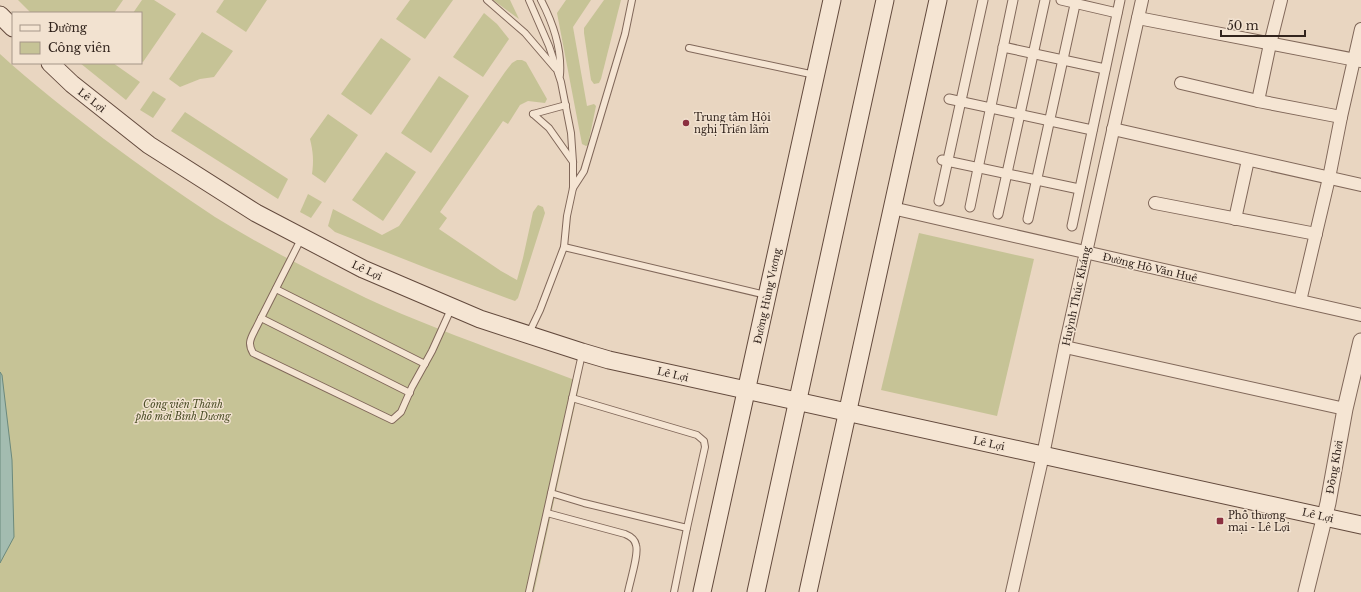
<svg xmlns="http://www.w3.org/2000/svg" width="1361" height="592" font-family="'Libre Baskerville',serif">
<rect width="100%" height="100%" fill="#e9d6c1"/>
<g fill="#c6c396">
<polygon points="18,0 123,0 114,13 31,13"/>
<polygon points="142,0 154,0 176,14 143,62 141,61 141,13 133,13"/>
<polygon points="224,0 267,0 246,32 216,12"/>
<polygon points="410,0 453,0 425,39 396,19"/>
<polygon points="493,0 510,0 519,19"/>
<polygon points="566,0 591,0 573,27 587,106 594,104 596,106 588,145 586,146 582,144 557,13"/>
<polygon points="604,0 621,0 601,79 599,83 594,84 591,80 584,33 584,28"/>
<polygon points="484,13 497,24 509,39 483,77 453,57"/>
<polygon points="202,32 233,51 214,77 200,79 180,87 169,79"/>
<polygon points="381,38 411,59 371,115 341,94"/>
<path d="M0 54C33 84 69 112 104 139 140 166 177 192 215 217 263 247 315 273 366 298 435 330 509 355 580 382L534 592H0Z"/>
<polygon points="517,60 522,60 526,62 547,99 545,103 528,101 520,105 508,124 503,121 440,212 447,218 439,229 501,271 517,280 523,258 533,212 538,205 543,207 545,213 518,298 515,301 429,269 335,232 328,226 333,209 382,235 399,226 505,72 512,63"/>
<polygon points="80,63 113,63 140,82 126,100"/>
<polygon points="439,76 469,96 431,153 401,133"/>
<polygon points="153,91 166,99 153,118 140,110"/>
<polygon points="185,112 288,179 278,199 171,131"/>
<path d="M328 114 358 135 325 183 312 174C314 161 313 151 310 139Z"/>
<polygon points="386,152 416,172 383,221 352,200"/>
<polygon points="308,194 322,202 311,218 300,212"/>
<polygon points="919,233 1034,259 997,416 881,390"/>
</g>
<polygon fill="#a3bcb0" stroke="#6b897c" points="0,372 2,375 12,460 14,537 0,563"/>
<g fill="none" stroke-linecap="round" stroke-linejoin="round">
<g stroke="#81685a" stroke-width="8">
<g id="service">
<polyline points="487,0 525,33 555,68"/>
<path d="M541 0C553 23 562 49 560 75"/>
<polyline points="689,48 815,75"/>
<polyline points="533,114 549,128 573,162"/>
<polyline points="533,114 566,105"/>
<polyline points="573,188 584,171 625,34 632,0"/>
<path d="M301 239 256 328C251 338 247 343 253 353L392 420 401 412 412 387 432 351 451 309"/>
<polyline points="564,247 766,295"/>
<polyline points="276,289 425,364"/>
<polyline points="261,318 410,393"/>
<polyline points="529,333 540,310 564,247 567,216 573,188 573,162 571,133 561,82 549,46 529,0"/>
<polyline points="551,493 584,503 687,528 705,447 704,441 697,435 572,398"/>
<path d="M547 513 625 534C630 536 635 539 636 545 639 554 630 581 628 592"/>
<polyline points="529,592 582,354"/>
<polyline points="674,592 687,528"/>
</g>
</g>
<g stroke="#81685a" stroke-width="11">
<g id="pedestrian">
<polyline points="1061,0 1117,13"/>
<polyline points="1003,47 1105,69"/>
<polyline points="949,99 1092,130"/>
<polyline points="942,160 1079,189"/>
<polyline points="939,201 983,0"/>
<polyline points="970,207 1013,0"/>
<polyline points="998,214 1045,0"/>
<polyline points="1028,219 1076,0"/>
<polyline points="1072,226 1120,0"/>
</g>
</g>
<g stroke="#81685a" stroke-width="14">
<g id="minor">
<polyline points="1138,18 1361,61"/>
<polyline points="1181,83 1258,101 1341,117"/>
<polyline points="1258,101 1270,44 1281,0"/>
<polyline points="1113,129 1361,185"/>
<polyline points="1155,203 1316,234"/>
<polyline points="892,208 1361,315"/>
<polyline points="1235,219 1248,160"/>
<polyline points="1300,301 1329,178 1341,117 1361,29"/>
<polyline points="1065,347 1345,409"/>
<polyline points="1012,592 1043,455 1065,347 1142,0"/>
</g>
</g>
<g stroke="#81685a" stroke-width="17">
<polyline id="tertiary" points="1306,592 1328,503 1345,409 1361,341"/>
</g>
<g stroke="#634a3d" stroke-width="19">
<g id="secondary">
<polyline points="0,15 13,28"/>
<polyline points="50,63 72,84 149,145 256,213 363,269 480,319 582,352 609,360 1361,525"/>
<polyline points="702,592 832,0"/>
<polyline points="756,592 885,0"/>
<polyline points="808,592 938,0"/>
</g>
</g>
<use href="#service" stroke="#f5e5d3" stroke-width="6"/>
<use href="#pedestrian" stroke="#f5e5d3" stroke-width="9"/>
<use href="#minor" stroke="#f5e5d3" stroke-width="12"/>
<use href="#tertiary" stroke="#f5e5d3" stroke-width="15"/>
<use href="#secondary" stroke="#f5e5d3" stroke-width="17"/>
</g>
<g fill="#8b3040" stroke="#f2e2d0" stroke-width="1.5">
<circle cx="686" cy="123" r="4"/>
<rect x="1216" y="517" width="8" height="8" rx="2"/>
</g>
<g text-anchor="middle" stroke-width="3" stroke-linejoin="round" paint-order="stroke">
<g font-size="10" fill="#32241d" stroke="#f2e2d0">
<text transform="translate(92 100) rotate(38)" y="4">Lê Lợi</text>
<text transform="translate(1150 267) rotate(13)" y="4">Đường Hồ Văn Huê</text>
<text transform="translate(367 270) rotate(25)" y="4">Lê Lợi</text>
<text transform="translate(767 296) rotate(-78)" y="4">Đường Hùng Vương</text>
<text transform="translate(1076 296) rotate(-78)" y="4">Huỳnh Thúc Kháng</text>
<text transform="translate(673 374) rotate(13)" y="4">Lê Lợi</text>
<text transform="translate(989 443) rotate(12)" y="4">Lê Lợi</text>
<text transform="translate(1334 467) rotate(-80)" y="4">Đồng Khởi</text>
<text transform="translate(1318 515) rotate(13)" y="4">Lê Lợi</text>
</g>
<g font-size="10" fill="#32241d" stroke="#f2e2d0" text-anchor="start">
<text x="694" y="121">Trung tâm Hội<tspan x="694" dy="12">nghị Triển lãm</tspan></text>
<text x="1228" y="519">Phố thương<tspan x="1228" dy="12">mại - Lê Lợi</tspan></text>
</g>
<g font-size="10" font-style="italic" fill="#4a4d26" stroke="#f2e2d0">
<text x="183" y="408">Công viên Thành<tspan x="183" dy="12">phố mới Bình Dương</tspan></text>
</g>
</g>
<rect x="12" y="12" width="130" height="52" fill="#f2e2d0" stroke="#a59688"/>
<rect x="20" y="25" width="20" height="6" fill="#f5e5d3" stroke="#a59688"/>
<text x="48" y="32" font-size="12" fill="#32241d">Đường</text>
<rect x="20" y="42" width="20" height="12" fill="#c6c396" stroke="#a59688"/>
<text x="48" y="52" font-size="12" fill="#32241d">Công viên</text>
<path d="M1221 30v6h84v-6" fill="none" stroke="#32241d" stroke-width="2"/>
<text x="1227" y="30" font-size="12" fill="#32241d" stroke="#f2e2d0" stroke-width="3" paint-order="stroke">50 m</text>
</svg>
